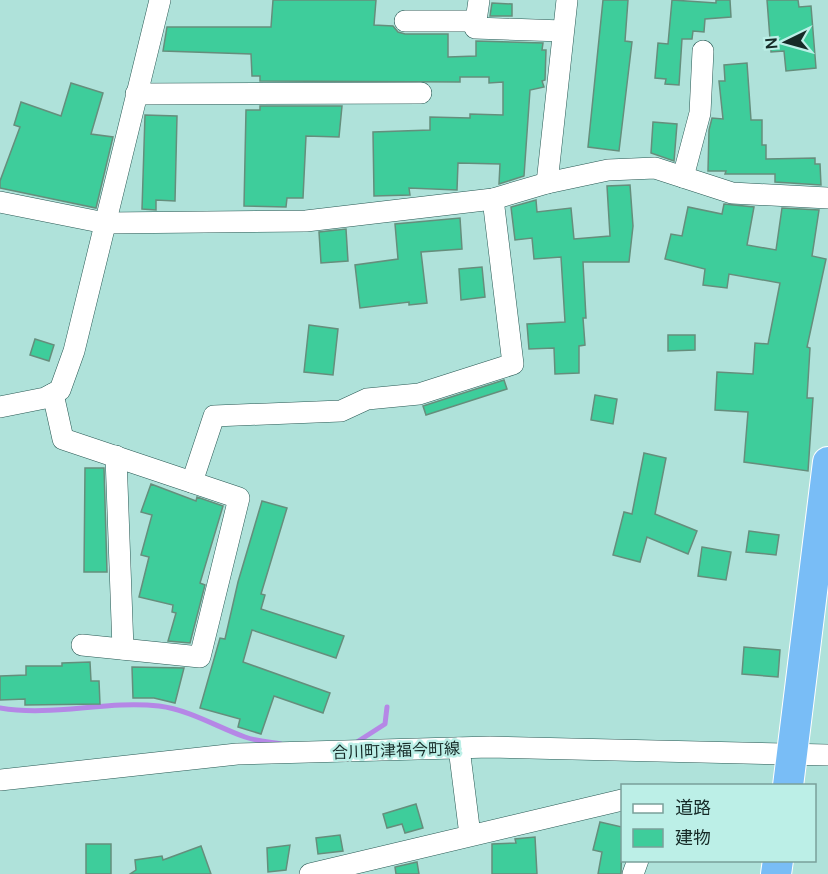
<svg xmlns="http://www.w3.org/2000/svg" width="828" height="874" font-family="Manrope,'Noto Sans JP',sans-serif">
<rect width="100%" height="100%" fill="#afe2da"/>
<g fill="none" stroke-linecap="round" stroke-linejoin="round">
<g stroke="#b587e6" stroke-width="5">
<path d="M0 708C53 717 106 700 159 706 190 710 217 727 245 737 256 741 269 742 281 744"/>
<polyline points="357,742 385,724 387,707"/>
</g>
</g>
<g fill="#3ecd9b" stroke="#658e7c" stroke-width="1.5">
<polygon points="273,0 376,0 374,25 393,26 398,32 405,34 448,34 448,57 476,56 476,41 543,43 542,50 546,50 545,80 542,81 544,87 530,90 524,176 499,184 500,164 458,163 457,190 409,188 410,195 374,196 373,132 430,130 430,117 470,118 470,114 503,115 503,82 489,83 489,77 460,77 460,82 260,81 260,76 252,76 251,54 163,51 167,27 271,27"/>
<polygon points="603,0 628,0 625,41 632,42 619,151 588,147"/>
<polygon points="672,0 716,3 716,0 730,0 731,17 705,19 704,32 693,31 692,39 682,39 679,85 665,84 666,79 655,78 658,43 668,44"/>
<polygon points="767,0 798,0 799,7 811,6 816,68 786,71 784,51 771,52"/>
<polygon points="492,3 512,4 512,16 490,16"/>
<polygon points="747,63 751,120 762,120 762,145 766,145 766,159 815,158 815,164 820,164 821,185 775,182 775,174 725,174 726,171 708,171 709,130 712,118 723,119 719,81 725,81 724,65"/>
<polygon points="71,83 103,93 91,134 113,137 96,208 0,188 0,181 20,127 14,125 21,102 61,116"/>
<polygon points="260,106 342,106 339,137 306,136 303,198 287,198 286,207 244,206 246,110 260,110"/>
<polygon points="145,115 177,116 175,201 156,200 156,210 142,209"/>
<polygon points="653,122 677,124 674,161 651,153"/>
<polygon points="630,185 633,226 629,262 583,262 586,318 583,318 585,345 579,346 579,373 555,374 554,348 529,349 527,324 565,322 561,257 534,259 532,238 515,240 511,207 536,200 537,212 571,208 574,239 610,236 607,186"/>
<polygon points="724,204 754,207 747,245 776,250 782,208 819,210 812,256 826,259 807,347 810,348 807,398 813,398 808,471 744,462 748,412 715,410 717,372 753,374 755,343 768,344 780,283 729,274 727,288 703,285 705,269 665,259 671,234 682,236 688,207 722,214"/>
<polygon points="460,218 462,249 421,252 427,303 409,305 409,302 360,308 355,265 398,259 395,224"/>
<polygon points="346,229 348,261 321,263 319,232"/>
<polygon points="482,267 485,297 461,300 459,269"/>
<polygon points="309,325 338,329 333,375 304,372"/>
<polygon points="668,335 695,335 695,350 668,351"/>
<polygon points="35,339 54,345 49,361 30,355"/>
<polygon points="504,380 507,389 426,415 423,406"/>
<polygon points="595,395 617,399 613,424 591,420"/>
<polygon points="644,453 666,458 655,514 697,531 688,554 647,537 640,562 613,555 624,512 632,514"/>
<polygon points="85,468 104,468 107,572 84,572"/>
<polygon points="151,484 196,501 197,497 223,506 200,583 205,585 190,643 168,641 176,613 172,612 173,605 139,597 149,557 141,555 152,515 141,512"/>
<polygon points="262,501 287,508 261,594 265,595 261,609 344,636 336,658 252,630 243,662 330,693 323,713 274,696 261,734 238,727 240,719 200,708 220,638 225,639 238,582"/>
<polygon points="749,531 779,535 776,555 746,552"/>
<polygon points="702,547 731,552 726,580 698,576"/>
<polygon points="744,647 780,650 778,677 742,674"/>
<polygon points="90,662 91,681 99,681 100,704 25,705 25,699 0,700 0,676 26,675 26,666 62,666 62,663"/>
<polygon points="132,667 184,668 175,703 154,698 133,698"/>
<polygon points="416,804 423,828 405,833 402,824 387,828 383,814"/>
<polygon points="600,822 622,827 621,874 598,874 602,852 593,850"/>
<polygon points="340,835 343,851 318,854 316,838"/>
<polygon points="535,837 537,874 492,874 492,844 516,843 515,839"/>
<rect x="86" y="844" width="25" height="30"/>
<polygon points="290,845 286,870 268,872 267,848"/>
<polygon points="201,846 211,874 130,874 136,870 135,860 162,856 163,860"/>
<polygon points="417,862 419,874 396,874 395,867"/>
</g>
<g fill="none" stroke-linecap="round" stroke-linejoin="round">
<g stroke="#285853" stroke-width="22">
<g id="minor">
<polyline points="479,0 475,28 563,31"/>
<polyline points="405,21 476,21"/>
<polyline points="136,94 421,93"/>
<polyline points="683,177 700,113 703,51"/>
<polyline points="547,183 567,0"/>
<polyline points="0,202 105,223 306,221 493,199 547,183 608,170 655,168 732,193 828,198"/>
<polyline points="53,394 63,439 239,498 200,657 82,645"/>
<polyline points="0,407 45,398 60,390 74,351 160,0"/>
<polyline points="116,456 123,649"/>
<polyline points="192,482 214,416 341,411 367,399 419,394 513,364 493,199"/>
<polyline points="459,748 470,835"/>
<polyline points="0,780 237,754 490,747 828,755"/>
<polyline points="310,874 622,800"/>
<polyline points="633,874 638,860"/>
</g>
</g>
<g stroke="#fff" stroke-width="32">
<g id="highway">
<polyline points="788,786 828,462"/>
<polyline points="776,874 778,860"/>
</g>
</g>
<use href="#minor" stroke="#fff" stroke-width="21"/>
<use href="#highway" stroke="#79bdf6" stroke-width="30"/>
</g>
<g text-anchor="middle" stroke-width="5" stroke-linejoin="round" paint-order="stroke">
<g font-size="16" fill="#162a27" stroke="#bcefe7">
<text transform="translate(396 750) rotate(-2)" y="6">合川町津福今町線</text>
</g>
</g>
<rect x="621" y="784" width="195" height="78" fill="#bcefe7" stroke="#7aa09a" stroke-width="1.5"/>
<rect x="633" y="804" width="30" height="9" fill="#ffffff" stroke="#7aa09a" stroke-width="1.5"/>
<text x="675" y="814" font-size="18" fill="#162a27">道路</text>
<rect x="633" y="829" width="30" height="18" fill="#3ecd9b" stroke="#7aa09a" stroke-width="1.5"/>
<text x="675" y="844" font-size="18" fill="#162a27">建物</text>
<g transform="translate(786 42) rotate(265)" stroke="#bcefe7" stroke-width="4.5" paint-order="stroke">
<path d="M0-4.5L10 22L0 15L-10 22Z" fill="#162a27"/>
<text y="-9" font-size="16" font-weight="bold" text-anchor="middle" fill="#162a27">N</text>
</g>
</svg>
